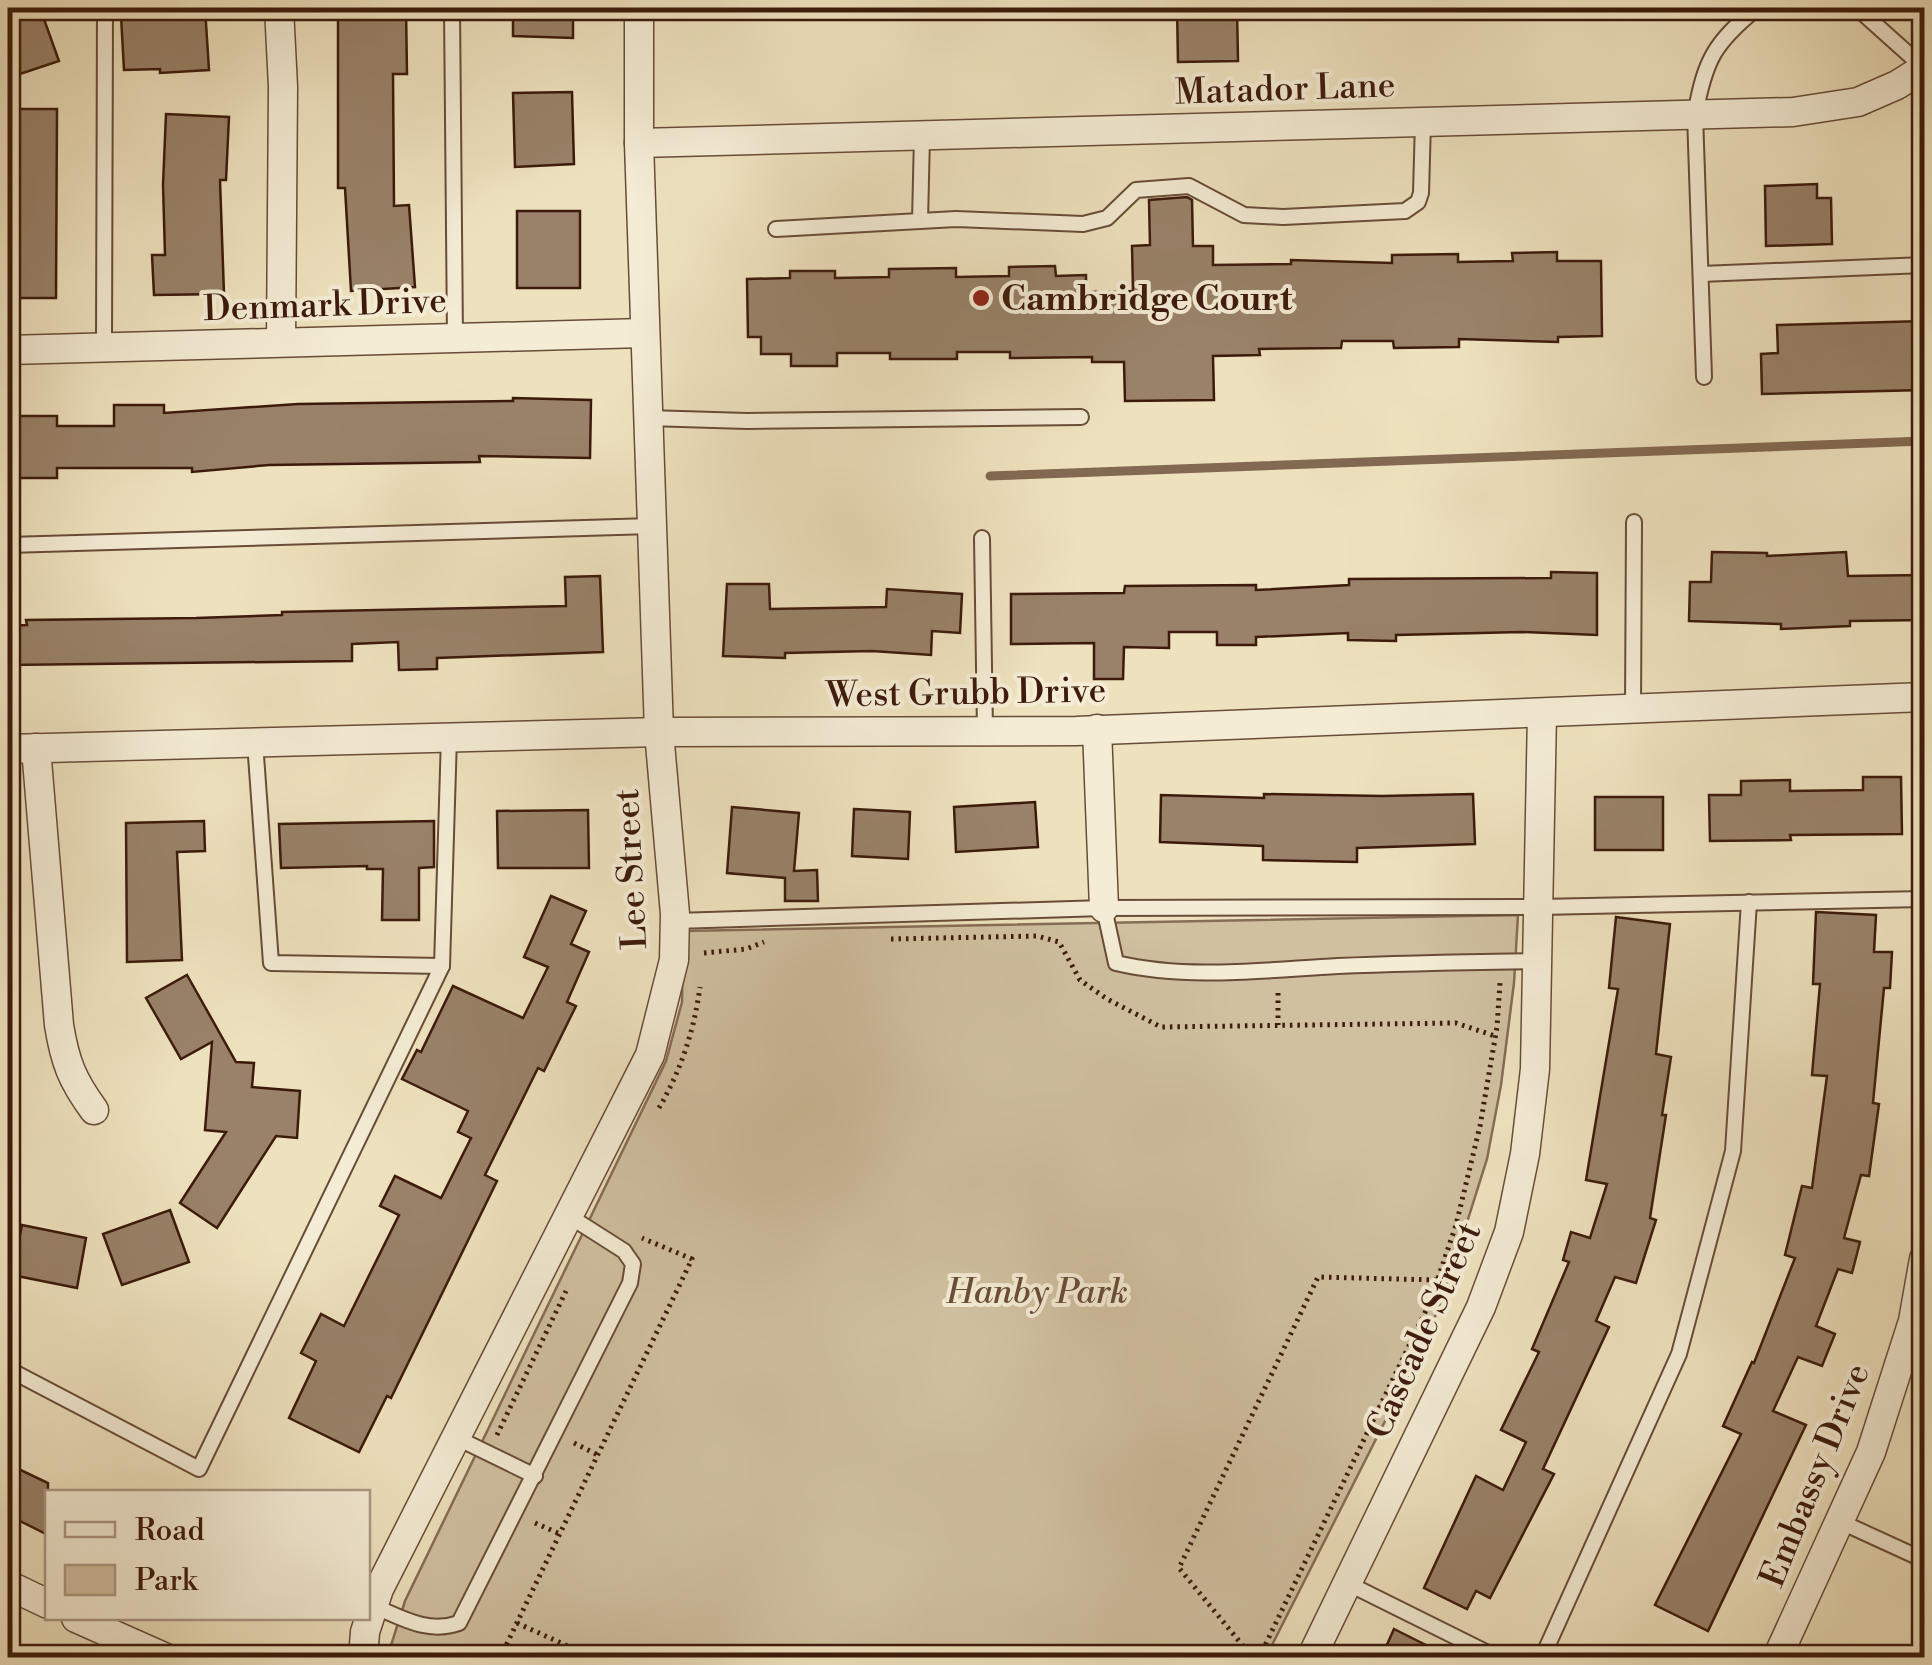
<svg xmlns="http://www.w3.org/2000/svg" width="1932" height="1665" font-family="'Libre Bodoni',serif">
<rect width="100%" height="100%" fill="#eee2be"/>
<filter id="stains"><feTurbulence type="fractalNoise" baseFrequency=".002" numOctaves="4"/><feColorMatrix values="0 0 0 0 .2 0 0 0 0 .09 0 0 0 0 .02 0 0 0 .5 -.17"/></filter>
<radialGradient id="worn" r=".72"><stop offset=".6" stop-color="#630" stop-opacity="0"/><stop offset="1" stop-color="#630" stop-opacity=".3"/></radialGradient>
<polygon fill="#d0c0a0" stroke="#866d56" stroke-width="2.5" points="1518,915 1514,983 1501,1085 1487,1159 1451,1273 1428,1336 1266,1657 387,1658 405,1601 666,1061 682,1002 683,931"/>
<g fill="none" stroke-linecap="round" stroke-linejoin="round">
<polyline stroke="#836952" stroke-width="9" points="990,476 1924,441"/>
</g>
<g fill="#998269" stroke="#3d1a0c" stroke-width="2.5">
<polygon points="8,8 40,8 59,61 8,78"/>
<polygon points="205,8 209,70 160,73 160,69 124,70 121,16"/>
<polygon points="406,8 407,74 393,74 394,206 409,205 415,287 351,291 345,188 338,188 338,9"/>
<polygon points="513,8 573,8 573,38 513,36"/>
<polygon points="1177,8 1237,8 1238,61 1178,62"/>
<polygon points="572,92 574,164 515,167 513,93"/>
<polygon points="8,109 57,109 56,298 8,298"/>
<polygon points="166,114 229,117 226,180 220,180 224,294 154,295 152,255 165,255 163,185"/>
<polygon points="1817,184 1817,198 1831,198 1832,244 1766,246 1765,186"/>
<polygon points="1187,197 1192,200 1193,246 1213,246 1213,265 1291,264 1291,260 1392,263 1392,255 1458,254 1458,262 1513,261 1512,253 1557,252 1557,261 1601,261 1602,336 1558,337 1558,342 1459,339 1459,347 1394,348 1393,341 1342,341 1341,348 1259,349 1260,355 1213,356 1214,400 1125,401 1124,362 1092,362 1092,357 1010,358 1010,352 957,352 957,359 890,359 890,353 837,353 837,366 791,366 791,354 761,354 761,337 748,337 747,279 790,278 790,271 835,271 835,278 889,277 889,269 956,268 956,277 1009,276 1009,267 1055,266 1056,276 1086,275 1086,292 1133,291 1132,246 1150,245 1149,200"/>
<rect x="517" y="211" width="63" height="77"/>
<polygon points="1924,321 1924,390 1762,394 1761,354 1778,353 1777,325"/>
<polygon points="513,398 591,400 590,458 479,456 480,462 269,465 192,472 192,468 57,468 57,478 8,478 8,416 57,416 57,426 114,426 114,405 164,405 164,413 298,404 513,401"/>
<polygon points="1712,552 1767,553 1767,556 1846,552 1848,576 1924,575 1924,620 1850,621 1850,626 1781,629 1781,624 1689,621 1690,582 1711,582"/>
<polygon points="1551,572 1597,573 1597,635 1522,632 1396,635 1396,641 1348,640 1348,633 1256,637 1256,645 1217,645 1217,632 1169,632 1169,648 1124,647 1123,679 1094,679 1094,643 1011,644 1011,594 1124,593 1125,586 1256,585 1256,590 1349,585 1349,579 1551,578"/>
<polygon points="600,576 603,652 437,658 437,669 399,670 398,642 352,644 352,661 8,665 8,626 27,625 26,620 196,618 282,615 282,612 566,606 565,577"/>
<polygon points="727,584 769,584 770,609 886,607 887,589 962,594 960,633 932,631 931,655 872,651 785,653 785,658 723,656"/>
<polygon points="1863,777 1901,777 1902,834 1790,835 1791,840 1710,841 1709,795 1741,795 1741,781 1790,780 1790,791 1863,790"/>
<polygon points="1264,794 1382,796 1473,794 1475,844 1357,848 1357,862 1263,860 1263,846 1160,842 1161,795 1264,798"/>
<rect x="1595" y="797" width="68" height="53"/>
<polygon points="1035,802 1038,847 956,852 954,807"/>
<polygon points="732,807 799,813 794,871 817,870 818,901 785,901 785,878 727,873"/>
<polygon points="854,809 910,812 908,859 852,856"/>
<polygon points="588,810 589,868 498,868 497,811"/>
<polygon points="204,821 205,851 177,852 182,960 127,962 126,823"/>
<polygon points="434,821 434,867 419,868 419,920 382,920 383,869 367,869 367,866 281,868 279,824"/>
<polygon points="551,896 586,911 571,944 589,952 567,1002 576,1006 544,1071 538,1068 485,1175 497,1181 391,1398 387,1396 359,1452 289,1418 316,1361 301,1353 321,1314 344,1326 399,1215 380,1206 395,1176 441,1198 471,1138 458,1132 468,1111 402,1079 417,1050 421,1052 453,986 523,1018 548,967 524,957"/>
<polygon points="1816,912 1876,915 1874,952 1892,952 1890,988 1884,988 1873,1103 1879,1104 1869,1176 1861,1175 1844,1238 1860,1242 1852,1273 1838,1269 1816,1326 1835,1334 1822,1366 1798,1357 1773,1411 1806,1425 1708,1631 1655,1605 1741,1434 1723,1426 1752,1362 1754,1363 1795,1258 1785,1255 1802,1186 1812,1188 1827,1076 1812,1075 1820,984 1813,984"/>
<polygon points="1616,917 1670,924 1656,1054 1671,1057 1662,1115 1666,1115 1650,1218 1656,1220 1636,1283 1615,1277 1596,1321 1609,1327 1543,1469 1554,1474 1490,1598 1476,1591 1467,1609 1424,1588 1476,1476 1503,1490 1526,1442 1501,1430 1539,1352 1532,1349 1569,1262 1563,1260 1571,1232 1590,1238 1607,1184 1586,1180 1618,989 1609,988"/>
<polygon points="187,975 236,1062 254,1063 252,1087 300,1091 297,1138 276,1136 217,1228 180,1203 226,1132 205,1130 212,1042 181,1059 146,998"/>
<polygon points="170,1210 189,1262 122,1285 103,1234"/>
<polygon points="22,1225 86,1238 77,1288 12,1275"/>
<polygon points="8,1464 48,1483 48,1535 8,1515"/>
<polygon points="1394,1629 1452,1658 1381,1658"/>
</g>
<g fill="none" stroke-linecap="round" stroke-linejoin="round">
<g stroke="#694c38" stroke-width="18">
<g id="lane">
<polyline points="452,8 455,338"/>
<polyline points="1857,8 1924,68"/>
<polyline points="920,221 922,136"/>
<polyline points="776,229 956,219 1083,224 1107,218 1136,190 1189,186 1244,215 1283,217 1405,211 1418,202 1421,193 1423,122"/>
<polyline points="1701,274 1924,265"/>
<polyline points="104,348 105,8"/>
<path d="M1704 377 1695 115C1705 60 1714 43 1757 8"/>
<polyline points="648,418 747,421 1081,417"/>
<polyline points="982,538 985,731"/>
<polyline points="8,545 652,526"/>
<polyline points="1633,709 1634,522"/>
<polyline points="255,742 271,963 442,966"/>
<path d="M1104 908 1116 963C1188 980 1264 970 1338 966 1404 963 1471 962 1538 961"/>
<polyline points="675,921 1104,908 1539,907 1924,899"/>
<polyline points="8,1369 199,1469 442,966 449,737"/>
<polyline points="457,1438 535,1476"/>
<polyline points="1841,1522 1924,1560"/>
<polyline points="1347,1583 1498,1658"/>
<path d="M374 1606C402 1618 428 1634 459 1623L630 1283 633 1264 624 1251 569 1216"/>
<polyline points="1542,1658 1679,1354 1733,1151 1749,902"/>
</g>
</g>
<g stroke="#694c38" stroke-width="31">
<g id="street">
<polyline points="279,8 283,87 281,342"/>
<polyline points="639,143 1793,112 1858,102 1897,85 1924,68"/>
<polyline points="8,350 644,333"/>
<polyline points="1097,729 1104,908"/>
<path d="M36 748 59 1025C65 1062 72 1080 94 1110"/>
<polyline points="8,749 659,732 1076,731 1924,697"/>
<polyline points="8,1585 48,1604"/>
<polyline points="76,1618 166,1658"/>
<polyline points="363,1658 365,1632 379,1589 650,1055 674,960 675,914 659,732 639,143 639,8"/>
<polyline points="1311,1658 1481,1307 1509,1232 1525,1154 1535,1069 1542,713"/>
<polyline points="1777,1658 1871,1452 1913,1321 1924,1259"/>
</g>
</g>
<g stroke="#3d1a0c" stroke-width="5" stroke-dasharray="2.5 5" stroke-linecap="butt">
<polyline points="891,939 1037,936 1059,942 1080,980 1107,999 1161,1027 1456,1023 1495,1036"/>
<polyline points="704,953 746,949 764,942"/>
<polyline points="1278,993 1278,1025"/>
<path d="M659 1108C681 1070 694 1031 700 987"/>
<polyline points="497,1435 566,1291"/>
<polyline points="574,1443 598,1455"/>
<polyline points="535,1523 560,1534"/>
<polyline points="517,1623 594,1658"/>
<polyline points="417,1648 436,1658"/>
<polyline points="500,1658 692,1259 642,1238"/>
<polyline points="1253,1658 1179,1568 1318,1277 1437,1280"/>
<polyline points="1259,1658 1430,1302 1456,1225 1480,1126 1497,1027 1500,983"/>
</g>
<use href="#lane" stroke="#f4ecd5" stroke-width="14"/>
<use href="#street" stroke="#f4ecd5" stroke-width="28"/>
</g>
<circle fill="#8f2418" stroke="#f4ecd5" stroke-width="4" cx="981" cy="298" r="10"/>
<g text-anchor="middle" stroke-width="8" stroke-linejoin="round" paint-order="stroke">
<g font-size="35" fill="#3d1a0c" stroke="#f4ecd5">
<text transform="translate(1285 88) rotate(-2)" y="12">Matador Lane</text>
<text transform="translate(325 304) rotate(-2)" y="12">Denmark Drive</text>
<text transform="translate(966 692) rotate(-1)" y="12">West Grubb Drive</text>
<text transform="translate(630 869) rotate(-93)" y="12">Lee Street</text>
<text transform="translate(1423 1330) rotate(-66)" y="12">Cascade Street</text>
<text transform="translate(1814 1475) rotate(-68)" y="12">Embassy Drive</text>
</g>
<g font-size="35" font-weight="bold" fill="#3d1a0c" stroke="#f4ecd5" text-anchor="start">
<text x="1001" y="310">Cambridge Court</text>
</g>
<g font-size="35" font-style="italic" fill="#694c38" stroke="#f4ecd5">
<text x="1037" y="1303">Hanby Park</text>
</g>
</g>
<rect width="1932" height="1665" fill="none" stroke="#eee2be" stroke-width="40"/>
<rect x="10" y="10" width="1912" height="1645" fill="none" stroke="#3d1a0c" stroke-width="5"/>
<rect x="20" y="20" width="1892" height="1625" fill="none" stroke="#3d1a0c" stroke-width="2.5"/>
<rect x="45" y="1490" width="325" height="130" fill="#f4ecd5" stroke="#ab9885" stroke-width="2.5"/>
<rect x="65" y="1522" width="50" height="15" fill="#f4ecd5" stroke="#ab9885" stroke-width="2.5"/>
<text x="135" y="1540" font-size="30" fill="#3d1a0c">Road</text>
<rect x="65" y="1565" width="50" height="30" fill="#d0c0a0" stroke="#ab9885" stroke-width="2.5"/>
<text x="135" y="1590" font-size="30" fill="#3d1a0c">Park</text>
<rect width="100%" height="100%" filter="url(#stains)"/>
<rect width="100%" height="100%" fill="url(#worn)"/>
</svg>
